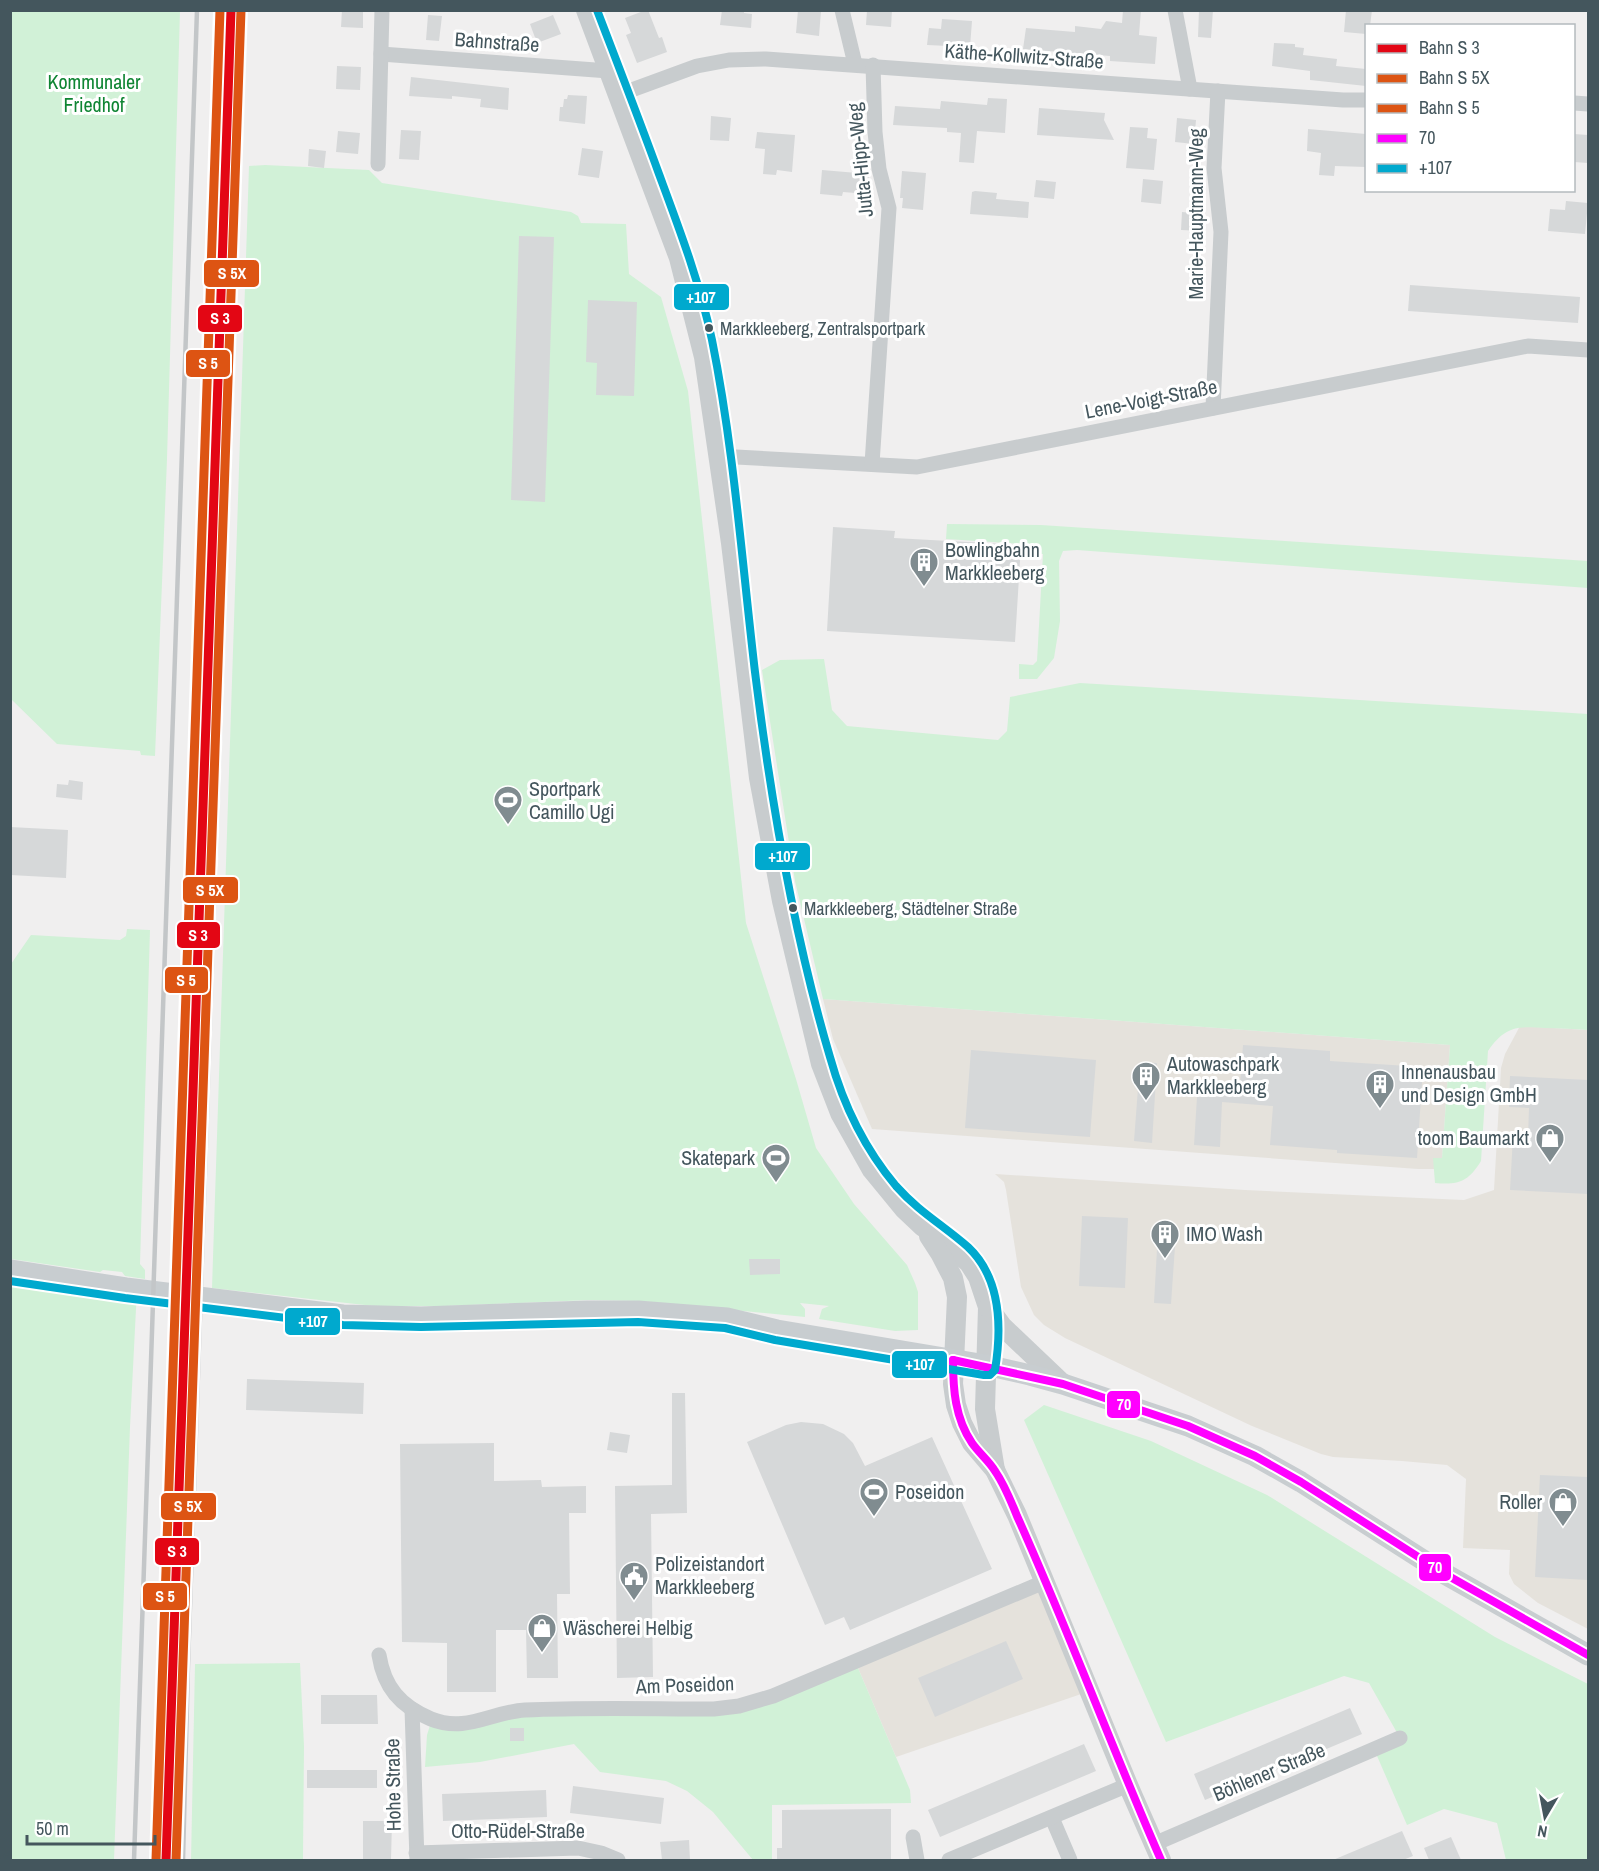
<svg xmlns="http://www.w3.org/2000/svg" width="1599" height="1871" font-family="'Archivo Narrow',sans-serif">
<rect width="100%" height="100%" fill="#f0efef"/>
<g fill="#e5e2dc">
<polygon points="823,999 1450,1045 1442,1158 1435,1169 1418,1169 872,1129 833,1039"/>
<polygon points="1520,1026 1588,1030 1588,1629 1538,1603 1514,1584 1509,1574 1510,1550 1463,1548 1466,1479 1447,1465 1402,1461 1333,1457 1321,1454 1252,1426 1065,1338 1044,1325 1034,1315 1021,1287 1006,1190 1004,1182 995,1174 1245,1190 1464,1200 1494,1190 1501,1068 1505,1054"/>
<polygon points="1044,1582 1090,1691 896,1757 855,1661"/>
</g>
<g fill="#d1f1d7">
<polygon points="11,10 180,11 167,459 155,756 141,755 140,751 57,744 11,699"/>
<polygon points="265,165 369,170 382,183 571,212 578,216 581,223 626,224 629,274 661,297 688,391 746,923 796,1079 816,1148 854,1204 907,1265 915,1283 918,1292 918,1330 895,1331 819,1319 822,1309 829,1306 800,1303 805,1309 805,1317 641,1301 589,1300 446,1306 374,1306 212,1288 249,166"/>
<polygon points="947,524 1041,525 1588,561 1588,588 1077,550 1063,551 1059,561 1060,621 1054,658 1037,679 1019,679 1019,664 1033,665 1037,661 1043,554 1022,554 1022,544 946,539"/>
<path d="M824 659 832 710 847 726 998 740 1007 731 1010 697 1080 683 1588 714V1030C1574 1029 1560 1028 1545 1028 1518 1026 1505 1026 1488 1051L1481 1161C1468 1182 1459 1185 1435 1183L1433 1158H1442L1450 1045 823 999 795 881 762 670 780 660Z"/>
<polygon points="127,929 150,930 140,1264 145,1270 145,1279 125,1276 122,1272 103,1270 100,1272 11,1259 11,964 31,935 120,940 126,936"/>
<polygon points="10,1270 137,1289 130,1427 114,1860 11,1860"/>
<polygon points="1044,1405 1151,1441 1267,1495 1495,1637 1588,1684 1588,1860 1506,1860 1497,1823 1444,1809 1407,1825 1374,1749 1400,1738 1369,1683 1344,1676 1166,1742 1024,1420"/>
<polygon points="855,1661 910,1790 911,1803 772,1805 772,1860 753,1860 713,1812 687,1791 666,1781 600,1772 574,1744 480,1762 425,1767 427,1735 432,1719 521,1711 714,1709"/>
<polygon points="300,1663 304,1746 303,1860 191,1860 195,1664"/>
</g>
<g fill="#d6d8d9">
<polygon points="342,10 363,10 363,28 341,27"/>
<polygon points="646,10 648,10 659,38 662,37 667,52 637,63 626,35 631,33 625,18"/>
<polygon points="722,10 744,10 744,13 752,14 751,28 720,25"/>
<polygon points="798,10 821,11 819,36 796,33"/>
<polygon points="867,10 892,10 891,27 866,25"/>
<polygon points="1123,10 1141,10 1139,35 1157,37 1155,64 1110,61 1110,56 1023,49 1026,28 1075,32 1075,26 1101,29 1106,21 1122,23"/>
<polygon points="1199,10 1213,10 1211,38 1198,37"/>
<polygon points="1346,10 1372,10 1370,26 1366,26 1366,34 1344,32"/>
<polygon points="428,15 442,16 439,41 426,40"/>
<polygon points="553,15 561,34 537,43 530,24"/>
<polygon points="942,19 972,21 970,47 927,45 929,28 941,29"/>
<polygon points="1274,43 1295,44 1295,47 1304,48 1303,55 1337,59 1336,66 1366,69 1366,86 1310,80 1310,71 1272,66"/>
<polygon points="337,66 361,67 360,90 336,89"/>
<polygon points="411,77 509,88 508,110 480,107 481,99 452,96 452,99 409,96"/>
<polygon points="568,95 587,96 585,124 559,121 560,107 563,107 564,99 567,99"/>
<polygon points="988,98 1007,99 1005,133 977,131 974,163 959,162 961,133 947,132 947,128 893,125 895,106 940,109 941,101 987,105"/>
<polygon points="1039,108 1105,113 1104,120 1114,140 1037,135"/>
<polygon points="711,116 731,118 729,141 710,140"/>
<polygon points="1177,118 1196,120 1194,144 1175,142"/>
<polygon points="1130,127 1148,128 1147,138 1157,139 1154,170 1126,168"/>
<polygon points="1308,129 1366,134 1366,167 1335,166 1334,176 1319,175 1321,153 1307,151"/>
<polygon points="401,130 421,131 419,160 399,159"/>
<polygon points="338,131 360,133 358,154 336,152"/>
<polygon points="757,132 795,135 792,172 777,170 776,175 763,174 765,149 755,148"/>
<polygon points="1574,134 1588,135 1588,163 1574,162"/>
<polygon points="582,148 603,151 599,178 578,175"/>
<polygon points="309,149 326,151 324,168 308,166"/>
<polygon points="822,170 869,174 867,194 843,192 842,196 820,194"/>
<polygon points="902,171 926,173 923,210 902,208 903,198 900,198"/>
<polygon points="1143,179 1163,181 1161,204 1141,202"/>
<polygon points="1036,180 1056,182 1054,199 1034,197"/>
<polygon points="975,191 997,193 996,199 1029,202 1028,218 970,214 972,192"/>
<polygon points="1566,201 1588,203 1585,234 1548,231 1550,209 1565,210"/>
<polygon points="1182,212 1204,214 1203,231 1181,230"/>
<polygon points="519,236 554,237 545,502 511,500"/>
<polygon points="1410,285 1580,297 1578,323 1408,311"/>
<polygon points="588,300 637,302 634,396 596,395 597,363 586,362"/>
<polygon points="833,527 895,531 894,538 1021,545 1015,642 827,631"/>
<polygon points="69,780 83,782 82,800 56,797 57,784 68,785"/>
<polygon points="10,827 68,830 66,878 10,875"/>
<polygon points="1243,1045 1330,1051 1330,1061 1423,1067 1417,1158 1337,1153 1337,1150 1270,1145 1273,1106 1222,1102 1220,1147 1194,1145 1198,1081 1240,1084"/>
<polygon points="971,1050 1096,1060 1090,1137 965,1128"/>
<polygon points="1140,1062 1157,1063 1152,1143 1134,1141"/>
<polygon points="1510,1076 1588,1080 1588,1194 1510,1190 1513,1136 1528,1137 1529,1108 1509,1107"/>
<polygon points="1082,1216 1128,1218 1125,1288 1079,1286"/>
<polygon points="1158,1231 1176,1232 1171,1304 1154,1303"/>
<polygon points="749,1259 780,1259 780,1274 750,1275"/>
<polygon points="247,1379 364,1383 363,1414 246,1410"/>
<polygon points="672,1393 685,1393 687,1513 651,1514 653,1677 617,1678 615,1486 672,1485"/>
<polygon points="801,1422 823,1424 844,1434 853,1443 865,1466 932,1437 992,1569 850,1630 844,1617 825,1625 747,1442 786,1425"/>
<polygon points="610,1432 630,1435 627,1453 607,1450"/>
<polygon points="494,1443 494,1481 541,1480 542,1487 586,1486 586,1513 569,1513 570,1594 557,1594 558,1678 527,1678 526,1630 496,1630 496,1692 447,1692 447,1643 402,1642 400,1444"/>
<polygon points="1540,1475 1588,1477 1588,1580 1535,1577"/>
<polygon points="1006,1641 1023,1679 935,1717 918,1678"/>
<polygon points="321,1695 377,1695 378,1724 321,1724"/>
<polygon points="1350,1708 1362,1734 1205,1800 1194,1774"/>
<rect x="510" y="1728" width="14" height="13"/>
<polygon points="1084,1744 1096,1771 940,1837 928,1810"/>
<rect x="307" y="1770" width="70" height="18"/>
<polygon points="573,1786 664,1798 661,1824 570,1813"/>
<polygon points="546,1790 547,1817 443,1821 442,1794"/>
<polygon points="891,1809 891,1860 777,1860 777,1848 782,1848 782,1810"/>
<polygon points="363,1821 392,1821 391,1860 363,1860"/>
<polygon points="1402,1831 1413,1856 1403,1860 1333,1860"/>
<polygon points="1451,1837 1461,1860 1429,1860 1424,1848"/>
<polygon points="689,1840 690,1860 662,1860 660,1842"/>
</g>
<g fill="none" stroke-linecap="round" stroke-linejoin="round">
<g stroke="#c8ccce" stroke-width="15">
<polyline points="842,10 855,64"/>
<polyline points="1175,10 1190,89"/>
<polyline points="381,54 609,71"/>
<polyline points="618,95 697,66 729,60 766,59 1343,100 1366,100"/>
<polyline points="1574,103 1588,104"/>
<polyline points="378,164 382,10"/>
<polyline points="1213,408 1221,232 1214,168 1218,91"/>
<polyline points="718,456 917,467 1528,346 1588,350"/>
<polyline points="872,464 889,208 879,169 875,132 873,65"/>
<path d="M379 1655C384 1687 400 1706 431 1719 466 1733 491 1712 525 1710 588 1707 651 1709 714 1709L739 1706 773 1696 1044 1582"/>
<polyline points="412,1709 417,1860"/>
<polyline points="1052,1818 1070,1860"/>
<polyline points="913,1837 917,1860"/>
<polyline points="1154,1844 1400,1738"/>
<polyline points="416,1853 578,1848 601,1853 618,1860"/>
<polyline points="949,1860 1128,1785"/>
</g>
<g stroke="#c8ccce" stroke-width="20">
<polyline points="586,10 679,258 704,357 731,543 759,778 782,901 821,1064 840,1113 872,1170 904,1209 922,1226 949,1245 969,1263 978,1277 988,1307 985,1409 995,1470"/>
<polyline points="929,1236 940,1253 953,1278 957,1297 953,1384 956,1405 962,1423 972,1443 995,1470 1017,1515 1128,1785 1161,1860"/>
<polyline points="988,1307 1002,1326 1063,1384"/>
</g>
<polyline stroke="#c8cdd0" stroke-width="21" points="10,1270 126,1288 343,1315 421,1317 588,1311 638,1311 727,1318 777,1330 986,1365 1030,1375 1063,1384 1188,1426 1255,1456 1301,1482 1445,1574 1588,1655"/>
<g stroke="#c3c6c8" stroke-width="4.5">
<polyline points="134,1860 197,10"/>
<polyline points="183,1860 188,1664 245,10"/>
</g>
<g stroke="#fff" stroke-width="12">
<g id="bus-1">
<polyline points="953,1360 1063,1384 1188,1426 1255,1456 1301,1482 1445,1574 1588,1655"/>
<path d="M953 1360C953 1389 955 1418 972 1443 979 1453 989 1461 995 1471 1004 1484 1011 1501 1017 1516 1068 1629 1111 1746 1161 1860"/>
</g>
</g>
<g stroke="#fff" stroke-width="12">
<path id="bus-2" d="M10 1281 125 1298 343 1325 421 1327 638 1322 725 1328 775 1340 984 1375H990L995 1370C1002 1327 1001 1278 968 1247 943 1225 919 1212 896 1186 865 1149 843 1104 830 1057 793 932 771 802 755 672 742 562 734 449 712 340 700 283 679 228 659 174 639 119 618 65 597 10"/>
</g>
<use href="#bus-1" stroke="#f0f" stroke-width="8"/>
<use href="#bus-2" stroke="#00a9ce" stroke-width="8"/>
<g stroke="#fff" stroke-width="14">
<polyline id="rail-1" points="166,1860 231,10"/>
</g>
<g stroke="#fff" stroke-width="14">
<polyline id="rail-2" points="176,1860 241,10"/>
</g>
<g stroke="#fff" stroke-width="14">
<polyline id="rail-3" points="156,1860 220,10"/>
</g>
<use href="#rail-1" stroke="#e30614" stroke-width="9"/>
<use href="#rail-2" stroke="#dd5413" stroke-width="9"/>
<use href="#rail-3" stroke="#dd5413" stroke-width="9"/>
</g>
<defs>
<g id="building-pin" transform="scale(1.5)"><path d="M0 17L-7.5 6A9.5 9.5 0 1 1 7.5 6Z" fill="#808c90" stroke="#fff"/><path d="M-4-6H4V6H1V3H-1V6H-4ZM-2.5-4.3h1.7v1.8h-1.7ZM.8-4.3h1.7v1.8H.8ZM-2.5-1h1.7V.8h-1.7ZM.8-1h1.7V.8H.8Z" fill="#fff"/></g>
<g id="stadium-pin" transform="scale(1.5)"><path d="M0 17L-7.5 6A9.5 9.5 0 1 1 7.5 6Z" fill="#808c90" stroke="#fff"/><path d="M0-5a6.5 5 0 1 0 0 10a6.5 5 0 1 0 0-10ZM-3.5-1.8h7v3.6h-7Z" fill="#fff"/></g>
<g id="shop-pin" transform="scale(1.5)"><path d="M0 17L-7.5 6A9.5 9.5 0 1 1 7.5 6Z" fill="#808c90" stroke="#fff"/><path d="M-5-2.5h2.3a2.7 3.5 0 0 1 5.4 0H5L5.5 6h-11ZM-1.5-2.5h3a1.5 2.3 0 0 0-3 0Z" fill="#fff"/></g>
<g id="civic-pin" transform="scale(1.5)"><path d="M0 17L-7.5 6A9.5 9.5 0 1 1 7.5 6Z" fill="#808c90" stroke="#fff"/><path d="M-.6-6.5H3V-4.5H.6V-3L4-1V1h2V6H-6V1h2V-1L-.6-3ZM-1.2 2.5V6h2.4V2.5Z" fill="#fff"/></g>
</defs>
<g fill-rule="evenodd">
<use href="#building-pin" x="924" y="562"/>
<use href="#stadium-pin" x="508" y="800"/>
<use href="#building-pin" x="1146" y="1076"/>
<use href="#building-pin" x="1380" y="1084"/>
<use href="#shop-pin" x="1550" y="1138"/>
<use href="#stadium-pin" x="776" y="1158"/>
<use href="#building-pin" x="1165" y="1234"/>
<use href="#stadium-pin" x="874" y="1492"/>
<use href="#shop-pin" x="1563" y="1502"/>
<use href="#civic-pin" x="634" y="1576"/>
<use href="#shop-pin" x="542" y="1628"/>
</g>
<g fill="#44565d" stroke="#fff" stroke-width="2">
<circle cx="709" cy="328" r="5"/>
<circle cx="793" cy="908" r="5"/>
</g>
<g text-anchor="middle" stroke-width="6" stroke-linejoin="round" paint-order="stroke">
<g font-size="18" fill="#44565d" stroke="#fff" text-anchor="start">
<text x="720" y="335">Markkleeberg, Zentralsportpark</text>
<text x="804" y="915">Markkleeberg, Städtelner Straße</text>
</g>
<g font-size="20" fill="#44565d" stroke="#fff">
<text transform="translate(497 42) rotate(4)" y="7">Bahnstraße</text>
<text transform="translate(1024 56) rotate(4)" y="7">Käthe-Kollwitz-Straße</text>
<text transform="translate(860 160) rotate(-96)" y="7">Jutta-Hipp-Weg</text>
<text transform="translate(1196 214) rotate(-90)" y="7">Marie-Hauptmann-Weg</text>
<text transform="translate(1151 399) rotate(-11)" y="7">Lene-Voigt-Straße</text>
<text transform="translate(685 1685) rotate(-2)" y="7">Am Poseidon</text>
<text transform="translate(1269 1772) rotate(-23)" y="7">Böhlener Straße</text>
<text transform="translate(393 1785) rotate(-91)" y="7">Hohe Straße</text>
<text x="518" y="1838">Otto-Rüdel-Straße</text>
</g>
<g font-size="20" fill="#0f8533" stroke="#fff">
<text x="94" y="89">Kommunaler<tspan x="94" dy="23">Friedhof</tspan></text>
</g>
<g font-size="20" fill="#44565d" stroke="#fff" text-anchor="start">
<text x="945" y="557">Bowlingbahn<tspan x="945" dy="23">Markkleeberg</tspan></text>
<text x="529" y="796">Sportpark<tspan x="529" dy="23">Camillo Ugi</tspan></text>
<text x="1167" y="1071">Autowaschpark<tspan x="1167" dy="23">Markkleeberg</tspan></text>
<text x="1401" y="1079">Innenausbau<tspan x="1401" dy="23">und Design GmbH</tspan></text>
<text x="1529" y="1145" text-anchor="end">toom Baumarkt</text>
<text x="755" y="1165" text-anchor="end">Skatepark</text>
<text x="1186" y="1241">IMO Wash</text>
<text x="895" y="1499">Poseidon</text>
<text x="1542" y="1509" text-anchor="end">Roller</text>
<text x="655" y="1571">Polizeistandort<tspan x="655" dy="23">Markkleeberg</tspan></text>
<text x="563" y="1635">Wäscherei Helbig</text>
</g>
</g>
<g stroke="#fff" stroke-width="2">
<rect x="203" y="259" width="57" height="29" rx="6" fill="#dd5413"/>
<rect x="673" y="283" width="57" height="28" rx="6" fill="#00a9ce"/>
<rect x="197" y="304" width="46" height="29" rx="6" fill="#e30614"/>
<rect x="185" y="349" width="46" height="29" rx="6" fill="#dd5413"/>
<rect x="754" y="842" width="57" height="29" rx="6" fill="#00a9ce"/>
<rect x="182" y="876" width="57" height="28" rx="6" fill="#dd5413"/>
<rect x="176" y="921" width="45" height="28" rx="6" fill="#e30614"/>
<rect x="164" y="966" width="45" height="28" rx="6" fill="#dd5413"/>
<rect x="284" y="1307" width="57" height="29" rx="6" fill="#00a9ce"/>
<rect x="891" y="1350" width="57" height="29" rx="6" fill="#00a9ce"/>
<rect x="1106" y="1390" width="35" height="29" rx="6" fill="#f0f"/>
<rect x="160" y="1492" width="57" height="29" rx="6" fill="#dd5413"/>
<rect x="154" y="1537" width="46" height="29" rx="6" fill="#e30614"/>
<rect x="1418" y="1553" width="34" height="29" rx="6" fill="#f0f"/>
<rect x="142" y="1582" width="46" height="29" rx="6" fill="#dd5413"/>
</g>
<g font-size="16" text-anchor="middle" font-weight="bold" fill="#fff">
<text x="232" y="279">S 5X</text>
<text x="701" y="303">+107</text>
<text x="220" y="324">S 3</text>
<text x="208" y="369">S 5</text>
<text x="783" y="862">+107</text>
<text x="210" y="896">S 5X</text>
<text x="198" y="941">S 3</text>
<text x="186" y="986">S 5</text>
<text x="313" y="1327">+107</text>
<text x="920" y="1370">+107</text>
<text x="1124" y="1410">70</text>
<text x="188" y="1512">S 5X</text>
<text x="177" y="1557">S 3</text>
<text x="1435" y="1573">70</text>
<text x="165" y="1602">S 5</text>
</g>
<rect width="1599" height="1871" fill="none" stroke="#44565d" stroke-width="24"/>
<rect x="1365" y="24" width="210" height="168" fill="#ffffff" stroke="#b4bbbe" stroke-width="1.5"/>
<rect x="1377" y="44" width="30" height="9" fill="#e30614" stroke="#b4bbbe" stroke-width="1.5"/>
<text x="1419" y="54" font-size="18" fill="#44565d">Bahn S 3</text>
<rect x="1377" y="74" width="30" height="9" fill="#dd5413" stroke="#b4bbbe" stroke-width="1.5"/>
<text x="1419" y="84" font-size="18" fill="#44565d">Bahn S 5X</text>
<rect x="1377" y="104" width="30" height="9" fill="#dd5413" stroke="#b4bbbe" stroke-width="1.5"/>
<text x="1419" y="114" font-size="18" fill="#44565d">Bahn S 5</text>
<rect x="1377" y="134" width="30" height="9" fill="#ff00ff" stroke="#b4bbbe" stroke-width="1.5"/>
<text x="1419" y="144" font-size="18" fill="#44565d">70</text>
<rect x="1377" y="164" width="30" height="9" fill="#00a9ce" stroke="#b4bbbe" stroke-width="1.5"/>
<text x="1419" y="174" font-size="18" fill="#44565d">+107</text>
<g transform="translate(1545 1817) rotate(190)" stroke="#ffffff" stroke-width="4.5" paint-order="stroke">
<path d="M0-4.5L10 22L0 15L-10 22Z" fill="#44565d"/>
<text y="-9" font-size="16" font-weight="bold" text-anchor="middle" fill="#44565d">N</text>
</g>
<path d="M27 1835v9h128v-9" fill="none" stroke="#44565d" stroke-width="3"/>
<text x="36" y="1835" font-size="18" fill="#44565d" stroke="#ffffff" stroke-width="4.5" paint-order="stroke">50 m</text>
</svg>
